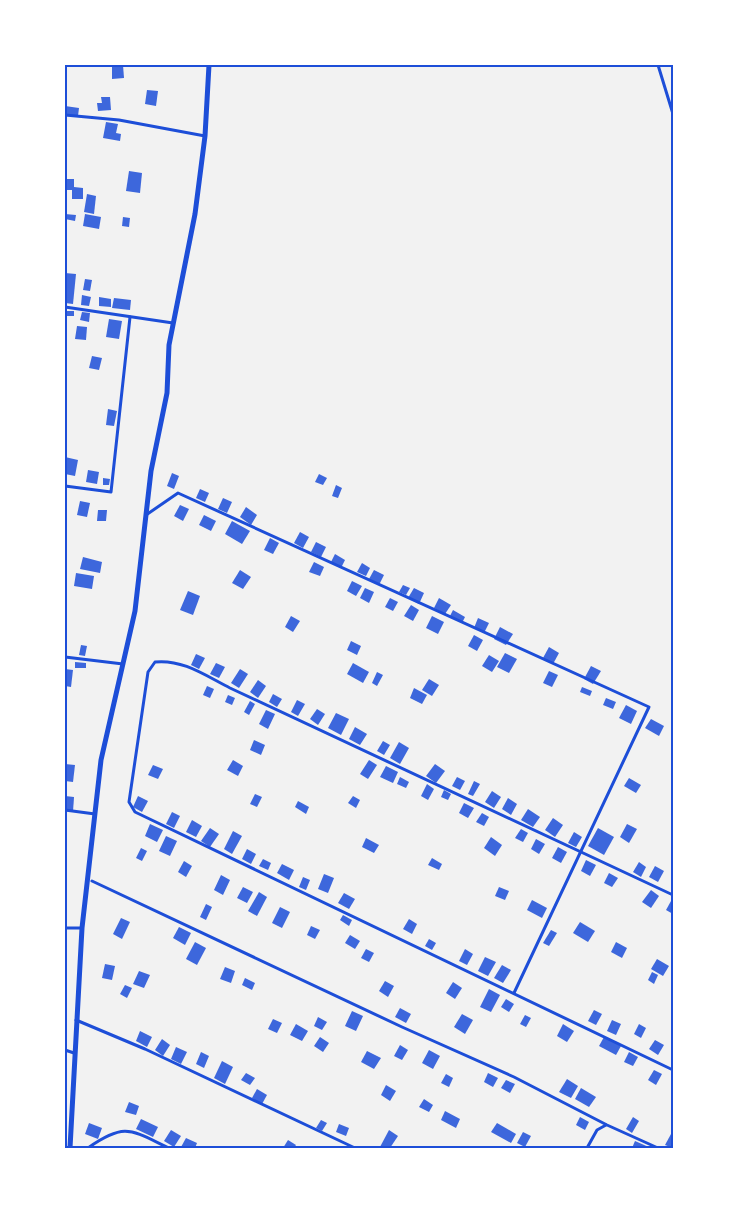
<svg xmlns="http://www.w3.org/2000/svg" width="738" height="1213" font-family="'Open Sans',sans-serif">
<rect width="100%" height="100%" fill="#f2f2f2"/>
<g fill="#3d67dc">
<polygon points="112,65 123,65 124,78 112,79"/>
<polygon points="147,90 158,91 156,106 145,104"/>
<polygon points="101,97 110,97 111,110 98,111 97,103 102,103"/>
<polygon points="65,106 79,108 78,116 65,115"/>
<polygon points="106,122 118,124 116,133 121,134 120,141 103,138"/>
<polygon points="129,171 142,173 140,193 126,191"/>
<polygon points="65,179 74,179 74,187 83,188 83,199 72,199 72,190 65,190"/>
<polygon points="87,194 96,196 94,214 84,212"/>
<polygon points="65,214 76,215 75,221 65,219"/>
<polygon points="85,214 101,217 99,229 83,226"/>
<polygon points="123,217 130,218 129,227 122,226"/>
<polygon points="65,273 76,274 73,304 65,303"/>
<polygon points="85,279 92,280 90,291 83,290"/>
<polygon points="82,295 91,297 89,306 81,305"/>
<polygon points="99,297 111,299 111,307 99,306"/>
<polygon points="114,298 131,300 130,310 112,308"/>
<rect x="65" y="311" width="9" height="5"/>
<polygon points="82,312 90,313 89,322 80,320"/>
<polygon points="109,319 122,321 119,339 106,337"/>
<polygon points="77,326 87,327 86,340 75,339"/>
<polygon points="92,356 102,358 99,370 89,368"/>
<polygon points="108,409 117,411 114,426 106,425"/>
<polygon points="65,457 78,460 75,476 65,474"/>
<polygon points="88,470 99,472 97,484 86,482"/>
<polygon points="172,473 179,476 174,489 167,486"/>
<polygon points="319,474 327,478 323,485 315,482"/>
<polygon points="103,478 110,479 109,485 103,485"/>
<polygon points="336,485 342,488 338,498 332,496"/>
<polygon points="200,489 209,493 205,502 196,498"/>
<polygon points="223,498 232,502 227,513 218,509"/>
<polygon points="80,501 90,503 87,517 77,515"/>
<polygon points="180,505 189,509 183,521 174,516"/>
<polygon points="246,507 257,515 251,525 240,517"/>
<polygon points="98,510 107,510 106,521 97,521"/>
<polygon points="204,515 216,521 211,531 199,525"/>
<polygon points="232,521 250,531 242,544 225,534"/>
<polygon points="300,532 309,537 303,548 294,543"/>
<polygon points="270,538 279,543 273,554 264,550"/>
<polygon points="316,542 326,547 321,557 311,552"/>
<polygon points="335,554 345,560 341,568 331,562"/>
<polygon points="83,557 102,562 100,573 80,569"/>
<polygon points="314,562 324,567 320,576 309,572"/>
<polygon points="362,563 370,568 366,576 357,572"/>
<polygon points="240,570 251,577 243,589 232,583"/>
<polygon points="374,570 384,575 379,585 369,579"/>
<polygon points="76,573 94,576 92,589 74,586"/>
<polygon points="352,581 362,586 356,596 347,591"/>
<polygon points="403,585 410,588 406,595 399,592"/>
<polygon points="365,588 374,592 369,603 360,598"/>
<polygon points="414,588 424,593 419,604 408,598"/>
<polygon points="188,591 200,596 193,615 180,610"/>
<polygon points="390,598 398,602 393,611 385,607"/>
<polygon points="439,598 451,605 445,614 434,608"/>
<polygon points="411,605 419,610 413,621 404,616"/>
<polygon points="453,610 465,617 462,623 450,616"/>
<polygon points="291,616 300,621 293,632 285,627"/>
<polygon points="432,616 444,622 438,634 426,628"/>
<polygon points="478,618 489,623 484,633 474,628"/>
<polygon points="500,627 513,634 506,645 494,639"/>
<polygon points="474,635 483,640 477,651 468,646"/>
<polygon points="351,641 361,646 357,655 347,650"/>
<polygon points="81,645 87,646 85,656 79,655"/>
<polygon points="549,647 559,653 553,664 543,658"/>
<polygon points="505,653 517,659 509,673 497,667"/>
<polygon points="196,654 205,658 199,669 191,665"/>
<polygon points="489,655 499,661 492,672 482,666"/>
<polygon points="75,662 86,663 86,668 75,668"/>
<polygon points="216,663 225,667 219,678 210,674"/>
<polygon points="353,663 369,672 363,683 347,674"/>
<polygon points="591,666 601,671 593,684 584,679"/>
<polygon points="65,669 73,670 71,687 65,686"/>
<polygon points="240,669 248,674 239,688 231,683"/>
<polygon points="549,671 558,675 552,687 543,683"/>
<polygon points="377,672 383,675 377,686 372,683"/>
<polygon points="429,679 439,685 432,696 422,690"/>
<polygon points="258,680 266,686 258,698 250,692"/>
<polygon points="207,686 214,689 210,698 203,695"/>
<polygon points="582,687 592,691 590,696 580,692"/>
<polygon points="414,688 427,695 422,704 410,698"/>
<polygon points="273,694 282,699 277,707 269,702"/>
<polygon points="228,695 235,698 232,705 225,702"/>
<polygon points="606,698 616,702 613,709 603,705"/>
<polygon points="297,700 305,704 298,716 291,712"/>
<polygon points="250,701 255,704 249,715 244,712"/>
<polygon points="626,705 637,711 631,724 619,718"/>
<polygon points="317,709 325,714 318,725 310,719"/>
<polygon points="266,710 275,714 268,729 259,724"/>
<polygon points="336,713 349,719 341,735 328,728"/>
<polygon points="651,719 664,726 659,736 645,728"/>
<polygon points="355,727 367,734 360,745 349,739"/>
<polygon points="254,740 265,745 261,755 250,750"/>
<polygon points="383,741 390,745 384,755 377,751"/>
<polygon points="399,742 409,748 400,764 390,758"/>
<polygon points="233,760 243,766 238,776 227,770"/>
<polygon points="369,760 377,765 368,779 360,774"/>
<polygon points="65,764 75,765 73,782 65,781"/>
<polygon points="435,764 445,771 436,783 426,776"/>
<polygon points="153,765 163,769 158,779 148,775"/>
<polygon points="386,766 398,772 393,783 380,777"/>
<polygon points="400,777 409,782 406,788 397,784"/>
<polygon points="457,777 465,781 460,790 452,786"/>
<polygon points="629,778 641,785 636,793 624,786"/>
<polygon points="474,781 480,784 473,796 468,794"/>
<polygon points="427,784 434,789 428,800 421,796"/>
<polygon points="444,790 451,794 448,800 441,797"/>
<polygon points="492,791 501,797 494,808 485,802"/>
<polygon points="255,794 262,797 257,807 250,804"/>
<polygon points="65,796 74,797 73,812 65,811"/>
<polygon points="138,796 148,801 142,812 133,807"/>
<polygon points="353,796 360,800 356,808 348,803"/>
<polygon points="508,798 517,804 511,815 502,809"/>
<polygon points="298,801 309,807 306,814 295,807"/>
<polygon points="464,803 474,808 468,818 459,813"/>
<polygon points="528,809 540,817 533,827 521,820"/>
<polygon points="172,812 180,816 174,828 166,824"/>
<polygon points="482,813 489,817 484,826 476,822"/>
<polygon points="553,818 563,825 555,837 545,830"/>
<polygon points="192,820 202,826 196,837 186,832"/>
<polygon points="150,824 163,830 157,842 145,836"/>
<polygon points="627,824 637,829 629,843 620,837"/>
<polygon points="210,828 219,834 210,847 201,841"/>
<polygon points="598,828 614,837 604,855 588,846"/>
<polygon points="521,829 528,833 523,842 515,838"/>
<polygon points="233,831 242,836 232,854 224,849"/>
<polygon points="574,832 582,837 576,847 568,843"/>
<polygon points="166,836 177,841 170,856 159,851"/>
<polygon points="491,837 502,845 495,856 484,848"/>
<polygon points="366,838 379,845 374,853 362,847"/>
<polygon points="536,839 545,844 539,854 531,849"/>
<polygon points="558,847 567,852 561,863 552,858"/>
<polygon points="141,848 147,851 142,861 136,858"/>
<polygon points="247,849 256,854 251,864 242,859"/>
<polygon points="432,858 442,864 439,870 428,865"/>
<polygon points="263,859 271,863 268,870 259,866"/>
<polygon points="586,860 596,865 590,876 581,871"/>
<polygon points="184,861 192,866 186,877 178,872"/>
<polygon points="639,862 646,867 641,877 633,872"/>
<polygon points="282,864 294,870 289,880 277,873"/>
<polygon points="655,866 664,871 658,882 649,877"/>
<polygon points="609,873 618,878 612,887 604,883"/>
<polygon points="324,874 334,878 328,893 318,889"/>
<polygon points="221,875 230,880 223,895 214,890"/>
<polygon points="303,877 310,880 306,890 299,887"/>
<polygon points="243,887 253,892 247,903 237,898"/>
<polygon points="499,887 509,891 505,900 495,896"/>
<polygon points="651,890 659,896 651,908 642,902"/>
<polygon points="259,892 267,897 257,916 248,911"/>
<polygon points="344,893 355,899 349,909 338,903"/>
<polygon points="532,900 547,908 542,918 527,910"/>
<polygon points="671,901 673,902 673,914 666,910"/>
<polygon points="206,904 212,907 206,920 200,917"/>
<polygon points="280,907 290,912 282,928 272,923"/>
<polygon points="343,915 352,920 349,926 340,920"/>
<polygon points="121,918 130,922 122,939 113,934"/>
<polygon points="409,919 417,924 412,934 403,929"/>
<polygon points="580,922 595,931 588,942 573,933"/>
<polygon points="311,926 320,930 315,939 307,935"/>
<polygon points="179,927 191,933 185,945 173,938"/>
<polygon points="551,930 557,933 549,946 543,943"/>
<polygon points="350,935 360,941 355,949 345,943"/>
<polygon points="429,939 436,943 432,950 425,946"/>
<polygon points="195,942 206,948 197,965 186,959"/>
<polygon points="616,942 627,948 622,958 611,952"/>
<polygon points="366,949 374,953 369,962 361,958"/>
<polygon points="465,949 473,954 467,965 459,961"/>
<polygon points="485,957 496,962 488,976 478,971"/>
<polygon points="657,959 669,966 663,976 651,969"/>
<polygon points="105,964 115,966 112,980 102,978"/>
<polygon points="502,965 511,970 503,983 494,978"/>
<polygon points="225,967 235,971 231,983 220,979"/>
<polygon points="139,971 150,975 144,988 133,984"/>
<polygon points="652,972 658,975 654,984 648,980"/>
<polygon points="245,978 255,983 252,990 242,985"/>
<polygon points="385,981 394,986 388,997 379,991"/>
<polygon points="453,982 462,988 455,999 446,993"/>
<polygon points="125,985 132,988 127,998 120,994"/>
<polygon points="489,989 500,995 491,1012 480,1007"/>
<polygon points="506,999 514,1004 509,1012 501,1007"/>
<polygon points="400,1008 411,1014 406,1023 395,1017"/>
<polygon points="594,1010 602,1014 596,1025 588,1021"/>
<polygon points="352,1011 363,1016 356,1031 345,1026"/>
<polygon points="462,1014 473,1020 465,1034 454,1027"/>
<polygon points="525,1015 531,1018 526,1027 520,1024"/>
<polygon points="318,1017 327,1022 322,1030 314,1026"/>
<polygon points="273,1019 282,1023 277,1033 268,1029"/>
<polygon points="612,1020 621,1024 616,1035 607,1031"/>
<polygon points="296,1024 308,1031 302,1041 290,1035"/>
<polygon points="563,1024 574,1031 567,1042 557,1036"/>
<polygon points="639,1024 646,1028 641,1038 634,1034"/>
<polygon points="140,1031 152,1037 147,1047 136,1041"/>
<polygon points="320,1037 329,1043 323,1052 314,1046"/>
<polygon points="604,1037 621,1046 616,1055 599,1046"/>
<polygon points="162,1039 170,1045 163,1056 155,1050"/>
<polygon points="655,1040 664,1045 658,1055 649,1049"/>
<polygon points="400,1045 408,1050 402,1060 394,1056"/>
<polygon points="176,1047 187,1052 181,1064 171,1059"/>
<polygon points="429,1050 440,1056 433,1069 422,1063"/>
<polygon points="367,1051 381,1058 374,1069 361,1062"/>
<polygon points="201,1052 209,1056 204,1068 196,1064"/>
<polygon points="629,1052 638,1057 633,1066 624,1062"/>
<polygon points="222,1061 233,1067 225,1084 214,1078"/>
<polygon points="654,1070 662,1074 656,1085 648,1080"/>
<polygon points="246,1073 255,1078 250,1085 241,1080"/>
<polygon points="488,1073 498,1078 493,1087 484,1082"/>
<polygon points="446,1074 453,1078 449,1087 441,1083"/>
<polygon points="567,1079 578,1086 571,1098 559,1092"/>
<polygon points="506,1080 515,1084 510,1093 501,1088"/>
<polygon points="386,1085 396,1091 390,1101 381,1095"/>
<polygon points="581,1088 596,1097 589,1107 575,1099"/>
<polygon points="257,1089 267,1095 262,1104 252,1098"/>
<polygon points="424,1099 433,1105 429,1112 419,1107"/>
<polygon points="129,1102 139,1106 136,1115 125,1112"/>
<polygon points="445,1111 460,1119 456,1128 441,1120"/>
<polygon points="580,1117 589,1122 585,1130 576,1125"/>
<polygon points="633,1117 639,1121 632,1133 626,1129"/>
<polygon points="141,1119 158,1127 153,1137 136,1129"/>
<polygon points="321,1120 327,1123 322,1131 316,1128"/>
<polygon points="89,1123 102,1128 98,1139 85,1134"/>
<polygon points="497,1123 516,1134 511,1143 491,1132"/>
<polygon points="339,1124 349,1128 346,1136 336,1132"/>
<polygon points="171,1130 181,1136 174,1147 164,1141"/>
<polygon points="389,1130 398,1136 390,1148 381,1148 380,1147"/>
<polygon points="523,1132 531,1136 525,1147 517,1143"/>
<polygon points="671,1134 673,1135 673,1148 665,1145"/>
<polygon points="186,1138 197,1143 195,1148 181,1147"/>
<polygon points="288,1140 296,1145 294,1148 283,1148"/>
<polygon points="635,1141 651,1148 632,1148"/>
</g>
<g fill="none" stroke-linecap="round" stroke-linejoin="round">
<g stroke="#1d4ed8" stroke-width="3">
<polyline points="658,65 673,114"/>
<polyline points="65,115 119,120 205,136"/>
<polyline points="65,307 173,323"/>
<polyline points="65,486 111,492 130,317"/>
<polyline points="146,515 178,493 649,707 514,993"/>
<polyline points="65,657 123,664"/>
<polyline points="65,810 95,814"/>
<polyline points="92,881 402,1027 514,1077 607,1125 658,1148"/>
<path d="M673 895 230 688C206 676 183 659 155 662L148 672 129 802 135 812 673 1070"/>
<polyline points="65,928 81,928"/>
<polyline points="76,1020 145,1049 355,1148"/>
<polyline points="65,1050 74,1053"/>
<path d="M88 1148C125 1122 131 1130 169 1148"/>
<polyline points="587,1148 597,1130 606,1125"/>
</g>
<polyline stroke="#1d4ed8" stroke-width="5" points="70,1148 82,928 101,760 135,611 151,471 167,393 169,345 195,214 205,136 209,65"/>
</g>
<rect width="738" height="1213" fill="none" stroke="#ffffff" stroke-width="132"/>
<rect x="66" y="66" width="606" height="1081" fill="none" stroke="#1d4ed8" stroke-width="2"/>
</svg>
